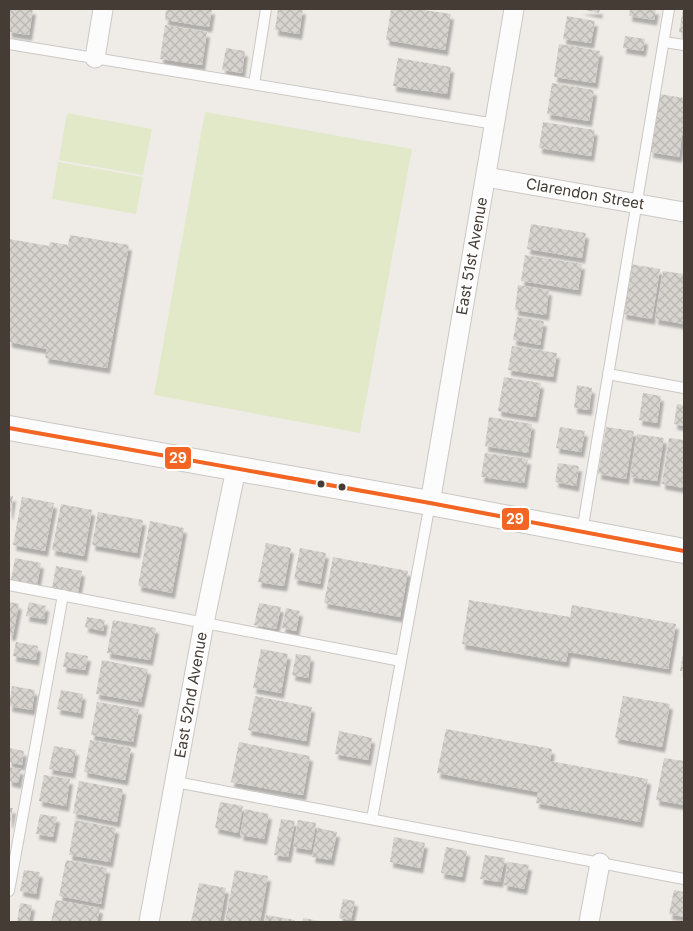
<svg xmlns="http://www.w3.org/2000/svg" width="693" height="931" font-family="Inter,sans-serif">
<defs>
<pattern id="building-cross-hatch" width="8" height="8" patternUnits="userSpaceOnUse" patternTransform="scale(1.25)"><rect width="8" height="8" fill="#d7d3cf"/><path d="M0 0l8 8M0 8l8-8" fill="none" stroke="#bab6b2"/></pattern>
<filter id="shadow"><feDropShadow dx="3" dy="5.5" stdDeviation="1" flood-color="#0004"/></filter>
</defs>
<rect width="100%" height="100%" fill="#efece8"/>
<g fill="#e1e9c8">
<polygon points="205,112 412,149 360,433 154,395"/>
<polygon points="67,113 152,129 143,175 59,160"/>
<polygon points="58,162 143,177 136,214 52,199"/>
</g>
<g fill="url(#building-cross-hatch)" filter="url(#shadow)">
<polygon points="9,9 33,9 29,35 9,32"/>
<polygon points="166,9 212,9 209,27 165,20"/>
<polygon points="278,9 303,9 299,34 275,30"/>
<polygon points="391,9 417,9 451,14 445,50 386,40"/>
<polygon points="580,9 600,9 599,13"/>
<polygon points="630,9 656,9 654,20 629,16"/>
<polygon points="683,9 684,10 684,33 679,32"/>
<polygon points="567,16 595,21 591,43 563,39"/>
<polygon points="165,25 207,32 202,65 160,59"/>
<polygon points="625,36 645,39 643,51 623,48"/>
<polygon points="559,44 600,51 595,83 554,77"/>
<polygon points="226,48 245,51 242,73 222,70"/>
<polygon points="398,58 451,67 447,94 393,86"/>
<polygon points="552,83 594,90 589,121 547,114"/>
<polygon points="659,94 684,98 684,122 679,157 650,152"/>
<polygon points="543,122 595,130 591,156 539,148"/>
<polygon points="531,224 586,233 582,258 527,249"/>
<polygon points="70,235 129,245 107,368 45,358 47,349 9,342 9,239 49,246 50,242 68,245"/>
<polygon points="525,255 582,264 578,290 521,281"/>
<polygon points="630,264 660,269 652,319 623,314"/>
<polygon points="663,271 684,274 684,324 655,319"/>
<polygon points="518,285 549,290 546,315 515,310"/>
<polygon points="517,317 544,321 540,345 513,340"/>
<polygon points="512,346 557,353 553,377 508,370"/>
<polygon points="504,377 541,383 535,417 498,411"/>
<polygon points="577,385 592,388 589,410 574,408"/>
<polygon points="643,393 661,396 657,423 639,420"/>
<polygon points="677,404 684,405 684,426 674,424"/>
<polygon points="489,417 532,424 528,453 485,446"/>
<polygon points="560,427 585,431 581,452 556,448"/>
<polygon points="606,427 634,431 626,479 598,474"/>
<polygon points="637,434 664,438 657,481 630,477"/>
<polygon points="669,438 684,440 684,488 662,484"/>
<polygon points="485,453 528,459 524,483 481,477"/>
<polygon points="558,463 579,466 576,486 555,482"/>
<polygon points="9,496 13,496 10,514 9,513"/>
<polygon points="22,497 54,503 45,551 13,545"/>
<polygon points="61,504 92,510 84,556 52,550"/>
<polygon points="98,512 143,520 137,553 92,545"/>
<polygon points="150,521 184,528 172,593 138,586"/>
<polygon points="266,543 291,548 284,586 258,582"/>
<polygon points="300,548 326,553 320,584 294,579"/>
<polygon points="333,557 408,571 400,617 324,603"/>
<polygon points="15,558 41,563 37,585 11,581"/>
<polygon points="56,566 82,571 78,593 52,588"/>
<polygon points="469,600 570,617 572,605 676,624 668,669 568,652 566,662 462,644"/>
<polygon points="9,602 19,604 13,635 9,635"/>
<polygon points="29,602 46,606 44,619 26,616"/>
<polygon points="259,603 281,607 276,629 254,625"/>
<polygon points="286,608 300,611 296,631 282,628"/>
<polygon points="87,617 105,620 103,631 85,627"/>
<polygon points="113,620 156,628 150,660 107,653"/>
<polygon points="16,642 38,646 36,660 13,656"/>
<polygon points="261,649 288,654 281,693 253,688"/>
<polygon points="66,652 88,656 85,670 63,667"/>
<polygon points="296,654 311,656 308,678 292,675"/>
<polygon points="683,654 684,654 684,671 680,671"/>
<polygon points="102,660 148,669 141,702 96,694"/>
<polygon points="12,686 35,690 32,710 9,706"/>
<polygon points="61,690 83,694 80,713 57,709"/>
<polygon points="255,696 312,707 306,741 248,730"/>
<polygon points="623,696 670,704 662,747 615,738"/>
<polygon points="97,702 139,709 133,742 91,735"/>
<polygon points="446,729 552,749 550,761 648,779 640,822 536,803 538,792 437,773"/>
<polygon points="339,731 372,738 368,760 335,754"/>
<polygon points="90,740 131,748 125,780 84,772"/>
<polygon points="239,742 310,756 303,795 231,782"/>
<polygon points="54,746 76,750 72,773 49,769"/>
<polygon points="9,748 24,751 22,765 9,762"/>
<polygon points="664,758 684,761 684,805 656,800"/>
<polygon points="9,767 21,769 18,783 9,781"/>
<polygon points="44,775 70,779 66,806 39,801"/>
<polygon points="79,781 123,789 117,822 73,813"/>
<polygon points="220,802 243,806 238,833 215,828"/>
<polygon points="9,808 13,808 10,823 9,823"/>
<polygon points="245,809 269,814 264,839 240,835"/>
<polygon points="40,814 57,817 53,837 36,834"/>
<polygon points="281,819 295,821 288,857 274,855"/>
<polygon points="75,820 116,828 110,862 69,855"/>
<polygon points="298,820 316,823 311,850 293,847"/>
<polygon points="318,828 337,832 331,860 312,857"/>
<polygon points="394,837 425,843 420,868 390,862"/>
<polygon points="446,847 467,851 462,877 441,873"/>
<polygon points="485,855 505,858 500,882 480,879"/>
<polygon points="66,860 107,868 101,904 59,896"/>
<polygon points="508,862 529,865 524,889 504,885"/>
<polygon points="24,870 40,872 36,894 20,891"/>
<polygon points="235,870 268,876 260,922 225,922"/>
<polygon points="199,883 226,888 220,922 191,922"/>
<polygon points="674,890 684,892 684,917 669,914"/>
<polygon points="343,899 355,901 351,920 339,918"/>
<polygon points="56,900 100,908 97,922 51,922"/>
<polygon points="20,903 32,905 29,922 17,922"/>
<polygon points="266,915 295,920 295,922 264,922"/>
<polygon points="303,918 320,921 319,922 302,922"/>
</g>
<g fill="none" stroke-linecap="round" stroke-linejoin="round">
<g stroke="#cbc8c4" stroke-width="12">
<g id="service">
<polyline points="664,42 684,45"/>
<polyline points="9,44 495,124"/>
<polyline points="254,84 266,9"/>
<polyline points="608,374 684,388"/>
<polyline points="582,532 669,9"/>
<polyline points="9,585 401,661"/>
<polyline points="176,782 684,879"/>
<polyline points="372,819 430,503"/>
<polyline points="9,891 63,595"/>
</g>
</g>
<g stroke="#cbc8c4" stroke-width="21">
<g id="minor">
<polyline points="95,58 103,9"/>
<polyline points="486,177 684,212"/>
<polyline points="430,503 514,9"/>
<polyline points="149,922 204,623 236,469"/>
<polyline points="589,922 600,863"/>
</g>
</g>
<g stroke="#cbc8c4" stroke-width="26">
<polyline id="tertiary" points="9,428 430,503 684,551"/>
</g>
<use href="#service" stroke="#fdfcfc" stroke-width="10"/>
<use href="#minor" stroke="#fdfcfc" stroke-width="19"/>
<use href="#tertiary" stroke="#fdfcfc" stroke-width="24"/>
<g stroke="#fff" stroke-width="8">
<polyline id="bus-1" points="9,428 430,503 684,551"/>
</g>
<use href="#bus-1" stroke="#f26522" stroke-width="4"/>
</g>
<g fill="#443c35" stroke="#fff" stroke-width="2">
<circle cx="321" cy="484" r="4.5"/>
<circle cx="342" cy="487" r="4.5"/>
</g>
<g text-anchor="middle" stroke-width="4.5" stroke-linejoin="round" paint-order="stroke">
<g font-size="15" fill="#443c35" stroke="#fff">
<text transform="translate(585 194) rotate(10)" y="5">Clarendon Street</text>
<text transform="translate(472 256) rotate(-80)" y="5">East 51st Avenue</text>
<text transform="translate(191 695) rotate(-80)" y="5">East 52nd Avenue</text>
</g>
</g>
<g stroke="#fff" stroke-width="2">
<rect x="164" y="446" width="28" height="24" rx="5" fill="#f26522"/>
<rect x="501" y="507" width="29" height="24" rx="5" fill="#f26522"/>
</g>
<g font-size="14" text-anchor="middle" font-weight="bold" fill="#fff">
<text x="178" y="463">29</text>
<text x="515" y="524">29</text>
</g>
<rect width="693" height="931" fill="none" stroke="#443c35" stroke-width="20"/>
</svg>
